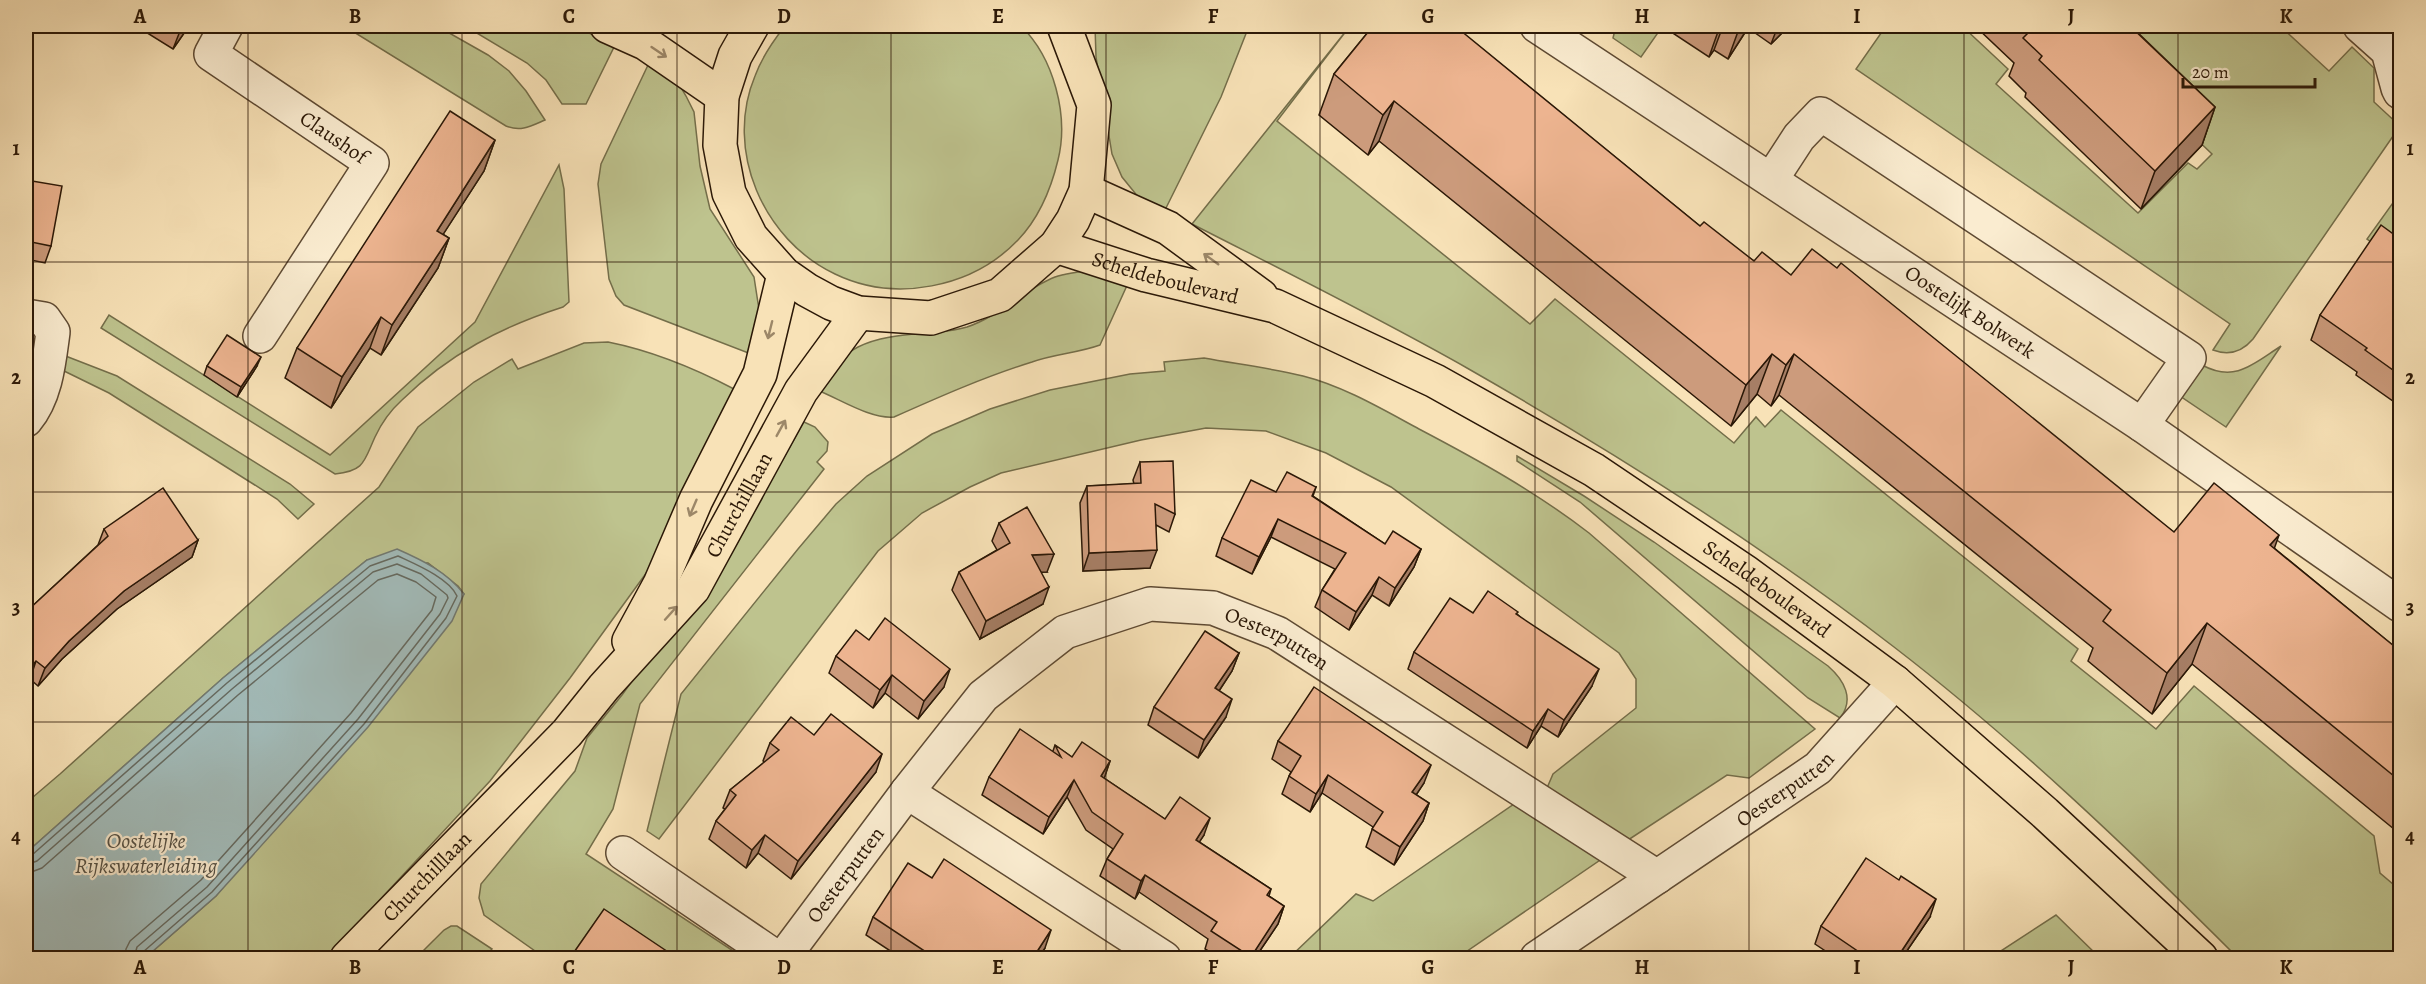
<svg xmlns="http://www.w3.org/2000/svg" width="2426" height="984" font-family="Alegreya,serif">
<rect width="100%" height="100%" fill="#f8e2b7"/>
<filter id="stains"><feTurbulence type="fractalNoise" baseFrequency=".00333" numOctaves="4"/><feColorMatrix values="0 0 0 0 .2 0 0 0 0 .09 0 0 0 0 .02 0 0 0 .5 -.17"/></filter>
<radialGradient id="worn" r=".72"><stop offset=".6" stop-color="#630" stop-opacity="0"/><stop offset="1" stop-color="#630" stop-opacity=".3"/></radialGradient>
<g fill="#bec38e" stroke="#746e4a" stroke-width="1.5">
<path d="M344 26H437L488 55 509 71 526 91 545 120C531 126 521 132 506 126Z"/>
<polygon points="465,26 574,26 615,45 586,104 562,104 546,80 527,63"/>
<path d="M785 26H1021C1054 58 1069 116 1058 160 1051 189 1039 218 1018 240 972 288 895 303 835 274 763 240 724 150 755 76 762 57 773 41 785 26Z"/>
<polygon points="1095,26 1249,26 1221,97 1164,212 1139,198 1122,177 1112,154 1096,57"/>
<path d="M1350 26 1277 121 1530 324 1555 299 1734 443 1756 417 1765 427 1781 410 2078 649 2071 661 2156 729 2194 686 2374 836 2380 873 2400 890V958H2238C2129 849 2016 741 1894 647 1759 543 1614 452 1467 368 1377 317 1284 271 1192 224Z"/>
<polygon points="1616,26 1659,26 1662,27 1641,57 1613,38"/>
<path d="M1886 26H1962L2008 69 1996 84 2138 213 2188 163 2197 169 2212 154 2116 62 2128 26H2280L2329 71 2352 47 2374 68V102L2400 126 2253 339C2242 352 2229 356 2213 350L2230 324 1856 69Z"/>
<polygon points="649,63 675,77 686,96 694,112 700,166 710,209 754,277 760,316 751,354 624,305 616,296 609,279 598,184 601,164"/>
<path d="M559 165 564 189 569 302 563 307C501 327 449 354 402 400 391 410 381 424 375 437 364 461 365 471 335 474L101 328 109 315 330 455 475 322Z"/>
<polygon points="2400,193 2400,263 2367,239"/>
<path d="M1082 271 1129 281 1100 345C1078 353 1054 354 1032 362 984 377 939 397 894 417 870 419 840 399 817 390 829 374 840 356 858 347 892 330 932 337 967 327 1000 316 1024 289 1055 277 1064 274 1074 273 1082 271Z"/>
<path d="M608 342C653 351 694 368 734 389L647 572 570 678 490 781 326 958H145L216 896 464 594 458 586 428 563 367 560 223 678 26 853V803L60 774 379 487 418 427 474 382 512 359 518 369 584 343Z"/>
<path d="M2281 346 2226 427 2180 396 2202 365C2235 383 2253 364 2281 346Z"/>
<polygon points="63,355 117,376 290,484 314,504 298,519 277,499 109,393 60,369"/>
<path d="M1204 358C1237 364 1270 368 1303 376 1343 386 1382 409 1419 429 1478 460 1536 492 1589 533L1815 729 1749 778 1727 775 1622 844 1547 788 1553 774 1636 708V679L1619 653 1391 487 1326 453 1266 431 1206 428 1141 440 1001 473 970 487 922 513 878 551 659 839 647 831 681 694 798 549 836 504 867 476 932 434 990 409 1050 390 1130 374 1165 371 1164 362Z"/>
<polygon points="804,422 815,427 828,442 827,451 817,462 824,469 640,704 613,809 586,854 744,958 658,958 598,918 570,958 545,958 484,915 479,898 481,884 575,771 587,738 622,695 752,514"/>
<path d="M1517 456 1584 496 1654 542 1828 666C1844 680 1855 699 1840 718L1808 698 1580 502 1517 461Z"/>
<polygon points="1520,800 1606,856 1457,958 1289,958 1356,894 1373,901"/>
<polygon points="2056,915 2100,958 1990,958"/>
<polygon points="451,926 457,926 492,949 484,958 416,958 444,930"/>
</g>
<path fill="#a2bbb9" stroke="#727a72" stroke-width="1.5" d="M397 549C422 560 447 572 464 594L452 621 368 727 216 896 145 958H26V853L223 678 347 576 367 560Z"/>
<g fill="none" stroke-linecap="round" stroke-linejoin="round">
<g stroke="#666a60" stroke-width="1.5">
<path d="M26 857 32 855 227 683 370 566 398 556C415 564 449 578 457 596L446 618 364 724 212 892 143 952 141 958"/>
<polyline points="26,865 37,861 232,689 373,572 397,564 421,574 447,595 448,598 440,614 358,719 207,887 137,947 134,958"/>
<polyline points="26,874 42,868 238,695 378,580 397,574 416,582 436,597 432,610 351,713 201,880 130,941 126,949 125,958"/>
</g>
<g stroke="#5e4a33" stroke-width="36">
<g id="minor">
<path id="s1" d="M226 26 211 54 372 163 260 336"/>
<path id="s2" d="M1537 26 2142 425 2400 605"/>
<polyline points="2360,26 2388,51 2398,88 2400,92"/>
<polyline points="1771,180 1799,137 1821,114 2189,358 2142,425"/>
<path d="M26 316 44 319 53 332C49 362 46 396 26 420"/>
<polyline points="907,792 1164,958"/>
<polyline points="623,853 777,958"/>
<path id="s3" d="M783 958 907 792 983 696 1065 632 1150 604 1213 608 1277 633 1657 877"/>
<path id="s4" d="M1537 958 1818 768 1895 682"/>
</g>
</g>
<g stroke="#2b1807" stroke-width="36">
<g id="major">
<polyline points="607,26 645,43 722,96"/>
<polyline points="752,26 735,56 722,96 720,145 729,193 751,237 784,274 807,290 831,303 858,313 931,318 1000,295 1056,246 1073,220 1086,191 1094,105 1064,26"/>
<polyline points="1086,191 1168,228 1261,296"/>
<path id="s5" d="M1056 246 1146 275 1275 306 1435 381 1594 470 1747 573 1895 682 2045 813 2201 958"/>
<polyline points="629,641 660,584 696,500 760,374 784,274"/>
<path id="s6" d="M347 958 567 733 604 687 693 589 801 391 858 313"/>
</g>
</g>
<use href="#minor" stroke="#faecd0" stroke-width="33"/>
<use href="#major" stroke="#f8e2b7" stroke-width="33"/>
</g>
<g fill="#cc9b7c" stroke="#2b1807" stroke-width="1.5">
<polygon points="136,26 189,26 173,49"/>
<polygon points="1373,26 1461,26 1459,30 1700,226 1754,261 1791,275 2174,532 2274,548 2400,651 2400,834 2192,664 2152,714 2088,661 2093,648 1779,395 1771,406 1757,394 1731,426 1379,141 1368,155 1319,115 1334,74"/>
<polygon points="1662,26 1789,26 1771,44 1748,28 1728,59 1714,50 1709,57"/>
<polygon points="1975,26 2135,26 2134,29 2215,107 2202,145 2141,209 2025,97 2026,93 2009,76 2014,63"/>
<polygon points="495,140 484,171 443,234 449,238 438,268 381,355 370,348 331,408 285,378 297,348"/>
<polygon points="26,180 51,246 45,263 26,259"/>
<polygon points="2400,239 2400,406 2356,375 2357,372 2311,340 2320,315"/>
<polygon points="207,366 257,366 237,397 204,375"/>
<polygon points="1140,462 1175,514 1169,532 1156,525 1150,568 1083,571 1080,503 1087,486 1134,484 1133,480"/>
<polygon points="1316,487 1313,496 1385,544 1421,549 1414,567 1389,606 1372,595 1349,630 1315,607 1322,590 1335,569 1271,537 1252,574 1216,556 1222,538 1276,492"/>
<polygon points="999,523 1047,572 1041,572 1043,604 980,639 952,590 959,572 997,550 992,541"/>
<polygon points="104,529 198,540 192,557 117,609 62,659 38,686 30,679 26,612 98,545"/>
<polygon points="1473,613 1517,614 1592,686 1558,737 1541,726 1527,748 1408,669 1414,652"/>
<polygon points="869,640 944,687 918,719 885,693 873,708 829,673 836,656"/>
<polygon points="1239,653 1232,671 1219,691 1226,717 1198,758 1148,725 1154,707"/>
<polygon points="814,735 876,772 791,879 758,853 746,868 709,839 716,821 725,809 723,808 730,790 765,762 763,761 770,743"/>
<polygon points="1278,741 1424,783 1416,795 1429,803 1423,821 1394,865 1366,847 1373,827 1322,793 1310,812 1282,794 1289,776 1291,772 1272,759"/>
<polygon points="1055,745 1072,757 1110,761 1104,778 1165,819 1204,835 1199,842 1271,889 1269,896 1284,906 1278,924 1255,958 1220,958 1205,949 1208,939 1139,892 1135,899 1100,876 1107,859 1113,849 1086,830 1067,797 1043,834 982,795 989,777 1053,751"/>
<polygon points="932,878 1045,948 1042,953 1051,958 901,958 866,935 873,917"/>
<polygon points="1930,917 1902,958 1836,958 1815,944 1821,926"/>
</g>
<g fill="#a67e65" stroke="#2b1807" stroke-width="1.5">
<polygon points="182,26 189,26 173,49"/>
<polygon points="1455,26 1461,26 1451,53"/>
<polygon points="1720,26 1723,26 1714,50 1709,57"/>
<polygon points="1740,26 1749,26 1728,59"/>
<polygon points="1778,26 1789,26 1771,44"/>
<polygon points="1394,101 1379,141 1368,155 1383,115"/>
<polygon points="2215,107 2202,145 2141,209 2155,171"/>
<polygon points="495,140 484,171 426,261 437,231"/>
<polygon points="449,238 438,268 381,355 392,325"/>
<polygon points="381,317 370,348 331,408 342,377"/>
<polygon points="1772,354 1757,394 1731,426 1746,385"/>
<polygon points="1794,354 1779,395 1771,406 1786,365"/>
<polygon points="261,357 257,366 237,397 241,387"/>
<polygon points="1278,519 1271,537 1252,574 1259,557"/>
<polygon points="2279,535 2265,575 2270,545"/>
<polygon points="198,540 192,557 117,609 62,659 38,686 45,668 69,641 124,591"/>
<polygon points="1421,549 1414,567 1389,606 1395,588"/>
<polygon points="1157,550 1150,568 1083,571 1089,553"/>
<polygon points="1054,554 1047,572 1025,573 1032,555"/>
<polygon points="1379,577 1372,595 1349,630 1356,612"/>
<polygon points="1049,587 1043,604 980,639 986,621"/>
<polygon points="2207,623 2192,664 2152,714 2167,673"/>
<polygon points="1239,653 1232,671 1209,706 1215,688"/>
<polygon points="36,661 30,679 26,684 26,673"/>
<polygon points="950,669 944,687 918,719 924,701"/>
<polygon points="1599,669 1592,686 1558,737 1564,720"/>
<polygon points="892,675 885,693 873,708 880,690"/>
<polygon points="1232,699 1226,717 1198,758 1204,740"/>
<polygon points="1548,709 1541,726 1527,748 1533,731"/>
<polygon points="882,754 876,772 791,879 798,861"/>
<polygon points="1110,761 1104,779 1101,776"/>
<polygon points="1431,765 1424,783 1406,810 1412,792"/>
<polygon points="1328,775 1322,793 1310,812 1316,794"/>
<polygon points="1074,780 1067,797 1043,834 1049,817"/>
<polygon points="1429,803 1423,821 1394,865 1400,847"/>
<polygon points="1210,818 1204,835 1189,858 1196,840"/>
<polygon points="765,835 758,853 746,868 752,850"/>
<polygon points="1145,875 1139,892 1135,899 1141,881"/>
<polygon points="1936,899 1930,917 1902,958 1897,958"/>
<polygon points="1284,906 1278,924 1255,958 1250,958"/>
<polygon points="1051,930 1045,948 1038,958 1038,950"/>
</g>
<g fill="#edb490" stroke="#2b1807" stroke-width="1.5">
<polygon points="1373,26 1455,26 1700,226 1704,222 1754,261 1762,252 1791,275 1812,249 1837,268 1841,263 2174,532 2214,483 2279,535 2270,545 2400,651 2400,781 2207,623 2167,673 2103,621 2111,610 1794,354 1786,365 1772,354 1746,385 1394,101 1383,115 1334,74"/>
<polygon points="2028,26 2130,26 2215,107 2155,171 2039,60 2042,56 2023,38 2032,29"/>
<polygon points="450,111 495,140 437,231 449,238 392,325 381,317 342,377 297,348"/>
<polygon points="26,180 62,186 51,246 26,241"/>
<polygon points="2381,225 2400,239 2400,375 2365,350 2367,348 2320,315"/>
<polygon points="227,335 261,357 241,387 207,366"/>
<polygon points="1173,461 1175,514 1155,504 1157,550 1089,553 1087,486 1141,483 1140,462"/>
<polygon points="1287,472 1316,487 1312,496 1385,544 1393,531 1421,549 1395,588 1379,577 1356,612 1322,590 1346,553 1278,519 1259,557 1222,538 1251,480 1276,492"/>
<polygon points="163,488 198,540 124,591 69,641 45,668 36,661 26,673 26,612 108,536 104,529"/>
<polygon points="1027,507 1054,554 1032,555 1049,587 986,621 959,572 1010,543 999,523"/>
<polygon points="1488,591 1518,612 1516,614 1599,669 1564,720 1548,709 1533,731 1414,652 1450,598 1473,613"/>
<polygon points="885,618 950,669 924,701 892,675 880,690 836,656 856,630 869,640"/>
<polygon points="1205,631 1239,653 1215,688 1232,699 1204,740 1154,707"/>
<polygon points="1314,687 1431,765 1412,792 1429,803 1400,847 1372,829 1383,812 1328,775 1316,794 1289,776 1301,756 1278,741"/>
<polygon points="831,714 882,754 798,861 765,835 752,850 716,821 736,795 730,790 779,750 770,743 791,717 814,735"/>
<polygon points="1020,729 1061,757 1055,745 1072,757 1082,742 1110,761 1101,776 1165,819 1180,797 1210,818 1196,840 1271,889 1267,895 1284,906 1251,957 1211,931 1217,922 1145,875 1141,881 1107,859 1123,834 1092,812 1074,780 1049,817 989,777"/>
<polygon points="1866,858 1899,880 1901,876 1936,899 1897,958 1883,958 1872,952 1868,958 1821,926"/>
<polygon points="944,859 1051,930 1038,950 1051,958 935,958 873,917 908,863 932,878"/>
<polygon points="604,909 677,958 570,958"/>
</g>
<defs><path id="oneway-shaft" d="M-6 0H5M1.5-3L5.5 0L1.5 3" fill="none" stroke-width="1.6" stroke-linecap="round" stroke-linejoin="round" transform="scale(1.5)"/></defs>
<g stroke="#9c8768">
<use href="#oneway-shaft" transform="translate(659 52) rotate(34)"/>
<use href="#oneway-shaft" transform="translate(1211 259) rotate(-144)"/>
<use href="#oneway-shaft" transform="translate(770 330) rotate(104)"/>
<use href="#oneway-shaft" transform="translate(781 428) rotate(-61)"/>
<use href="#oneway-shaft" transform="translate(693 508) rotate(113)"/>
<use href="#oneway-shaft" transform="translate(671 613) rotate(-48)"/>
</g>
<path fill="none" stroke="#2b1807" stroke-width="1.5" stroke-opacity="0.55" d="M248 26V958M462 26V958M677 26V958M891 26V958M1106 26V958M1320 26V958M1535 26V958M1749 26V958M1964 26V958M2178 26V958M26 262H2400M26 492H2400M26 722H2400"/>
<g text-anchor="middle" stroke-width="4.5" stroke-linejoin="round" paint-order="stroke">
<g font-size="21" fill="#2b1807" stroke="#faecd0">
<text dy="7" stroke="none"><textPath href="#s1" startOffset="180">Claushof</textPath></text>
<text dy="7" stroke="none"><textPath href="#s5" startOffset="114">Scheldeboulevard</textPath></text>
<text dy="7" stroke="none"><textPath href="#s2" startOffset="519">Oostelijk Bolwerk</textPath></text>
<text dy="7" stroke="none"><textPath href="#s6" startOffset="602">Churchilllaan</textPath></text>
<text dy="7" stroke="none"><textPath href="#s5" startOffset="796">Scheldeboulevard</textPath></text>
<text dy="7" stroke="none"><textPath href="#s3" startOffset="657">Oesterputten</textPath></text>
<text dy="7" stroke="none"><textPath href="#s4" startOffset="300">Oesterputten</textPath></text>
<text dy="7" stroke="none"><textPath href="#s3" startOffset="104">Oesterputten</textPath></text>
<text dy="7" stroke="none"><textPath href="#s6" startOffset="114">Churchilllaan</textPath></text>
</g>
<g font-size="22" font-style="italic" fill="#555145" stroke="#faecd0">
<text x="146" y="848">Oostelijke<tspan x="146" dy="25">Rijkswaterleiding</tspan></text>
</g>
</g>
<rect width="2426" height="984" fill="none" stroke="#f8e2b7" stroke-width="66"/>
<path d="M2183 78v9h132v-9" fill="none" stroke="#2b1807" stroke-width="3"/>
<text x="2192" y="78" font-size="18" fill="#2b1807" stroke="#faecd0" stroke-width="4.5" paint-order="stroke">20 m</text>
<rect x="33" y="33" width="2360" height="918" fill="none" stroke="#2b1807" stroke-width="2"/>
<g font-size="20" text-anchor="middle" font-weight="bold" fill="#2b1807">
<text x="140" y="23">A</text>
<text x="355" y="23">B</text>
<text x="569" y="23">C</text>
<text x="784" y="23">D</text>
<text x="998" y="23">E</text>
<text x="1213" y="23">F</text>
<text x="1428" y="23">G</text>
<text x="1642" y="23">H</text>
<text x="1857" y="23">I</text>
<text x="2071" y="23">J</text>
<text x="2286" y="23">K</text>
<text x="16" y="155">1</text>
<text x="2410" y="155">1</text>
<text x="16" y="384">2</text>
<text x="2410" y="384">2</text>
<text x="16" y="614">3</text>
<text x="2410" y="614">3</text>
<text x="16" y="843">4</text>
<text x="2410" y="843">4</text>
<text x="140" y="974">A</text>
<text x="355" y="974">B</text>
<text x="569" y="974">C</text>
<text x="784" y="974">D</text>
<text x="998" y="974">E</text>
<text x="1213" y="974">F</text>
<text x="1428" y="974">G</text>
<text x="1642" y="974">H</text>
<text x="1857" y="974">I</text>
<text x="2071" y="974">J</text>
<text x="2286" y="974">K</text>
</g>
<rect width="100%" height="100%" filter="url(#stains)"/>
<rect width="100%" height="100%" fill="url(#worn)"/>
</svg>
